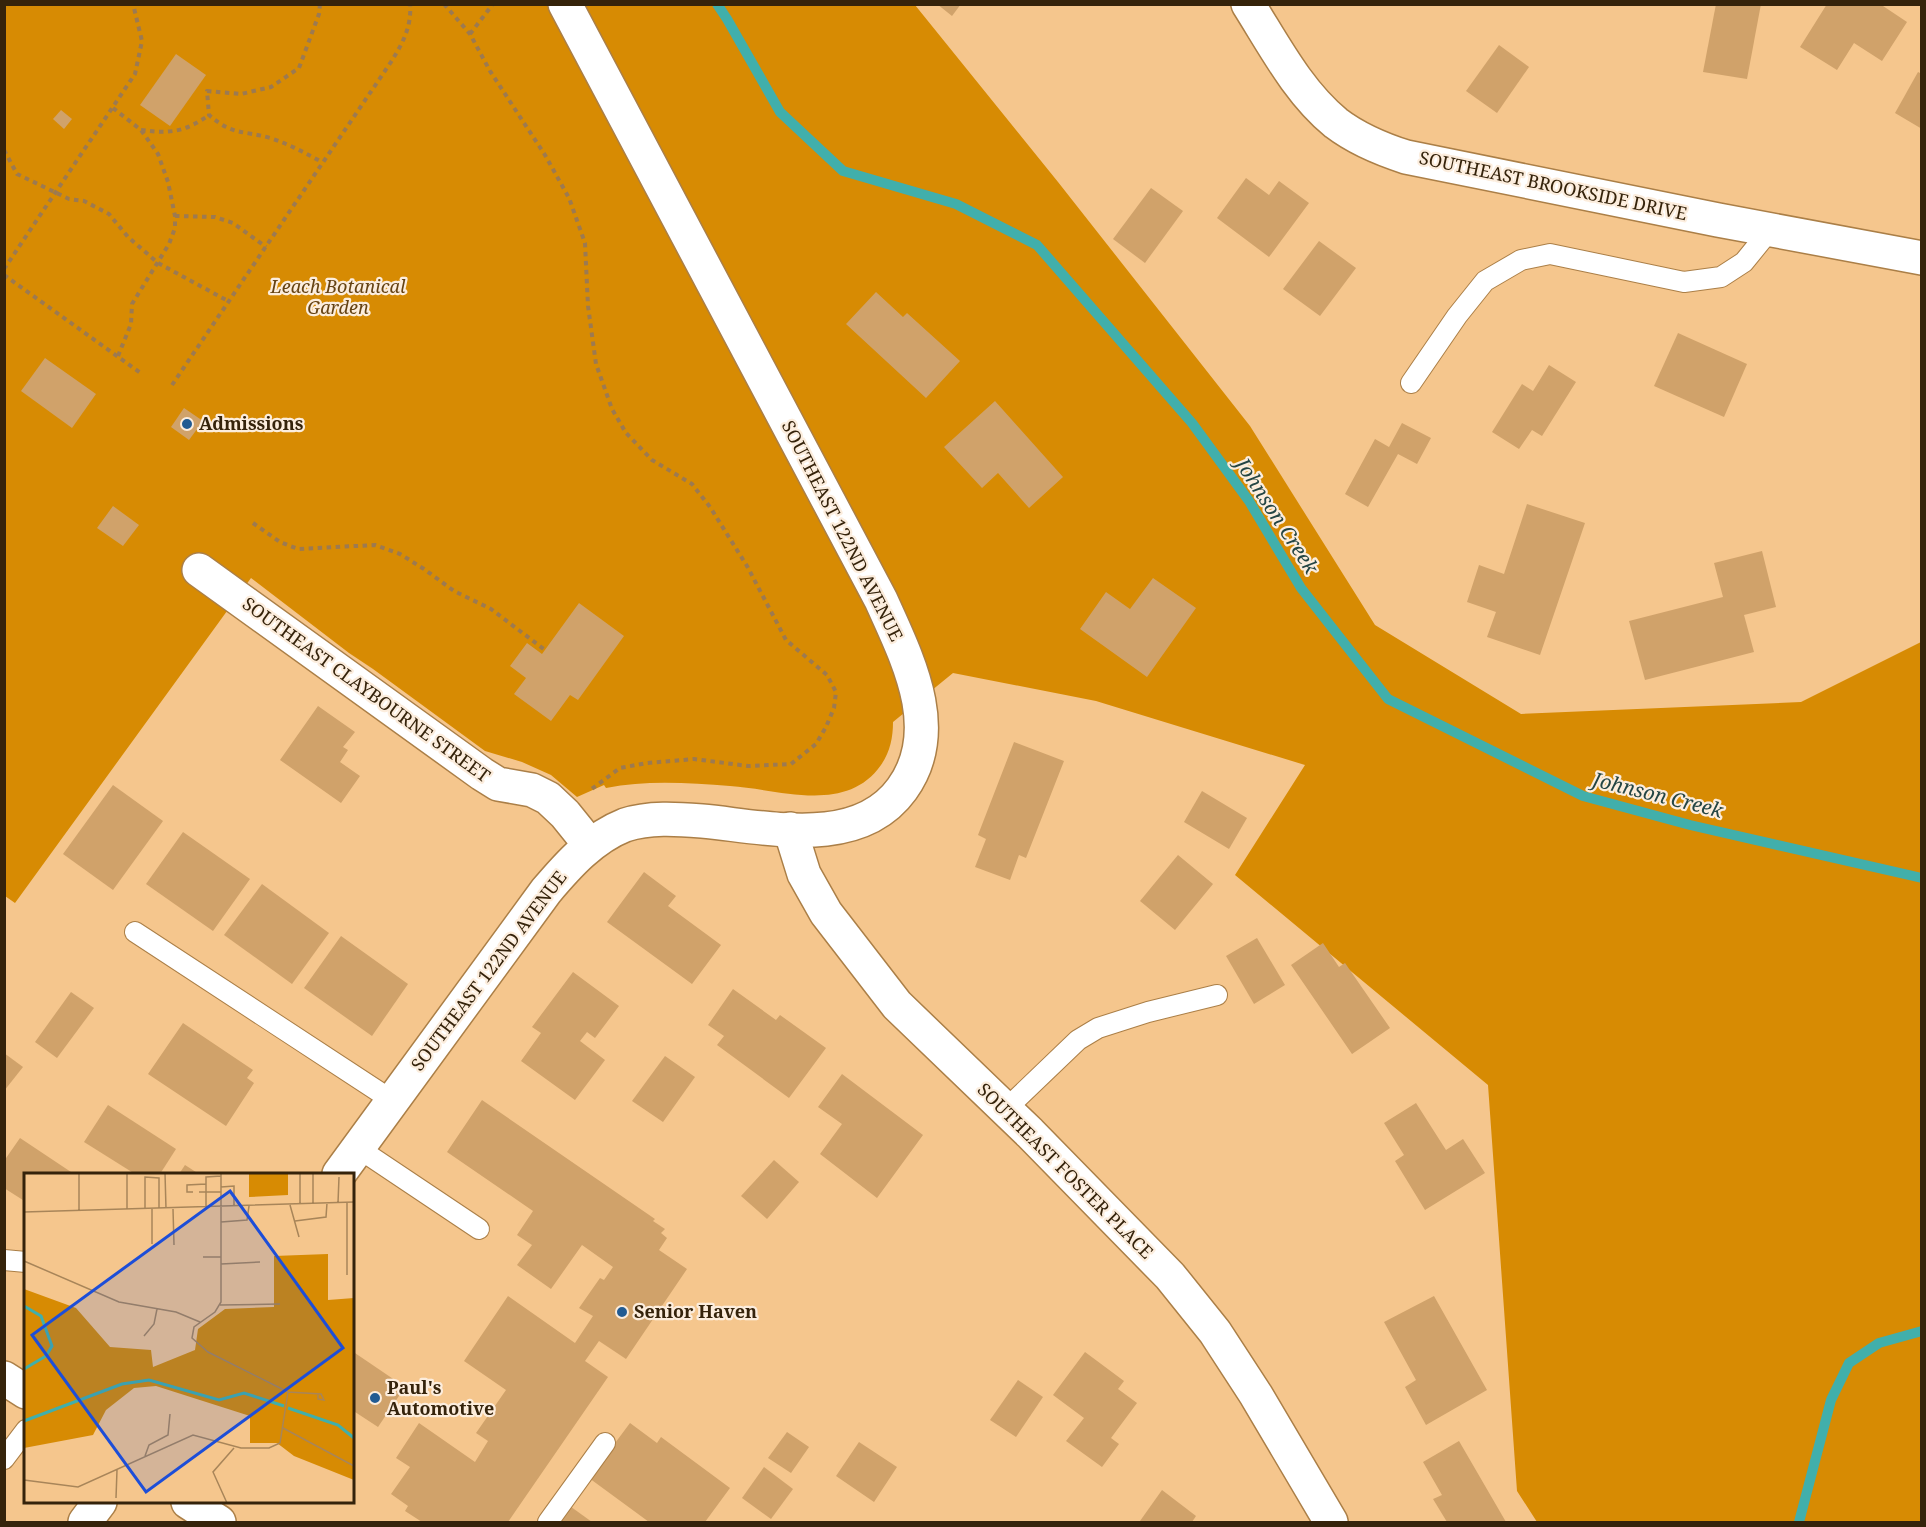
<svg xmlns="http://www.w3.org/2000/svg" width="1926" height="1527" font-family="'Noto Serif',serif">
<rect width="100%" height="100%" fill="#f5c68d"/>
<path fill="#d78b03" d="M4 5H915L1058 182 1250 426 1375 625 1521 714 1801 702 1921 642V1522H1537L1517 1491 1488 1085 1235 875 1305 765 1096 701 953 673 893 722C893 738 890 752 881 765 846 815 779 789 730 786 689 783 646 780 606 788L604 785 577 797 551 775 522 762 485 751 373 669 349 653 251 578 15 903 5 896Z"/>
<g fill="none" stroke-linecap="round" stroke-linejoin="round">
<g stroke="#41afab" stroke-width="10">
<polyline points="717,4 727,19 780,112 843,171 956,204 1037,245 1192,423 1249,501 1301,588 1388,699 1583,796 1690,825 1922,878"/>
<polyline points="1799,1522 1831,1400 1849,1363 1879,1343 1922,1331"/>
</g>
</g>
<g fill="#d0a26a">
<polygon points="937,4 961,4 952,16"/>
<polygon points="1716,4 1761,4 1747,79 1703,72"/>
<polygon points="1827,4 1880,4 1907,22 1882,61 1854,43 1837,70 1800,47"/>
<polygon points="1499,45 1529,67 1497,113 1466,91"/>
<polygon points="176,54 206,75 170,126 140,105"/>
<polygon points="1918,72 1922,74 1922,129 1895,113"/>
<polygon points="61,110 72,119 64,129 53,119"/>
<polygon points="1246,178 1269,195 1279,181 1309,203 1269,257 1217,218"/>
<polygon points="1151,188 1183,211 1145,263 1113,239"/>
<polygon points="1319,241 1356,268 1320,316 1283,289"/>
<polygon points="876,292 903,317 907,313 960,361 926,398 846,324"/>
<polygon points="1678,333 1747,364 1724,417 1654,386"/>
<polygon points="45,358 96,394 72,428 21,391"/>
<polygon points="1549,365 1576,382 1542,436 1532,430 1519,449 1492,432 1522,384 1533,391"/>
<polygon points="995,401 1063,477 1029,508 998,473 982,488 944,447"/>
<polygon points="184,408 203,421 189,440 171,427"/>
<polygon points="1402,423 1431,438 1417,464 1398,454 1368,507 1345,494 1375,439 1389,447"/>
<polygon points="1527,504 1585,523 1540,655 1487,637 1496,612 1467,602 1479,565 1504,574"/>
<polygon points="113,506 139,525 123,546 97,528"/>
<polygon points="1762,551 1776,607 1744,615 1754,652 1645,680 1629,621 1723,597 1714,563"/>
<polygon points="1153,578 1196,608 1147,677 1080,629 1106,592 1130,609"/>
<polygon points="579,603 624,636 578,700 570,695 551,721 514,694 526,678 510,666 527,643 542,654"/>
<polygon points="318,706 355,732 343,747 348,750 340,762 360,776 341,803 280,760"/>
<polygon points="1014,742 1064,761 1026,858 1019,855 1010,880 975,867 986,839 978,835"/>
<polygon points="113,785 163,821 113,890 63,854"/>
<polygon points="1202,791 1247,818 1229,849 1184,822"/>
<polygon points="183,832 250,879 213,931 146,884"/>
<polygon points="1178,855 1213,884 1175,930 1140,901"/>
<polygon points="644,872 676,896 668,906 721,945 692,984 607,922"/>
<polygon points="262,884 329,933 292,984 224,935"/>
<polygon points="341,936 408,984 372,1036 304,988"/>
<polygon points="1257,938 1285,985 1254,1004 1226,956"/>
<polygon points="1323,943 1339,967 1345,963 1390,1028 1352,1054 1291,965"/>
<polygon points="573,972 619,1006 595,1038 587,1032 580,1041 605,1060 575,1100 521,1061 541,1033 532,1027"/>
<polygon points="733,989 776,1020 780,1015 826,1048 789,1098 717,1045 724,1036 708,1025"/>
<polygon points="71,992 94,1008 57,1058 35,1042"/>
<polygon points="183,1023 253,1070 247,1078 254,1083 226,1126 148,1074"/>
<polygon points="4,1053 23,1067 4,1091"/>
<polygon points="665,1056 695,1077 663,1122 632,1101"/>
<polygon points="842,1074 923,1135 877,1198 820,1154 842,1124 818,1107"/>
<polygon points="482,1100 655,1219 653,1221 665,1229 661,1233 667,1238 659,1250 687,1269 626,1359 599,1341 585,1361 608,1377 508,1522 422,1522 405,1511 408,1506 391,1494 410,1467 396,1458 419,1423 475,1462 488,1441 476,1433 506,1390 464,1361 508,1296 575,1343 593,1316 579,1308 600,1278 604,1280 613,1267 582,1245 551,1289 517,1265 532,1245 517,1235 533,1211 447,1152"/>
<polygon points="1416,1103 1446,1150 1463,1139 1485,1173 1425,1210 1395,1161 1404,1155 1384,1123"/>
<polygon points="108,1105 176,1149 160,1174 135,1174 84,1142"/>
<polygon points="20,1138 74,1174 26,1174 26,1202 4,1188 4,1161"/>
<polygon points="774,1160 799,1182 767,1219 741,1196"/>
<polygon points="185,1165 199,1174 179,1174"/>
<polygon points="1434,1296 1487,1390 1426,1425 1405,1387 1416,1380 1384,1322"/>
<polygon points="352,1351 405,1387 378,1427 352,1410"/>
<polygon points="1085,1352 1124,1381 1118,1389 1137,1403 1111,1438 1119,1444 1102,1467 1066,1441 1084,1418 1053,1395"/>
<polygon points="1018,1380 1043,1397 1016,1437 990,1420"/>
<polygon points="630,1423 657,1443 661,1437 730,1488 705,1522 649,1522 589,1478"/>
<polygon points="787,1432 809,1447 791,1473 768,1458"/>
<polygon points="1459,1441 1506,1522 1447,1522 1433,1499 1442,1495 1423,1462"/>
<polygon points="859,1442 897,1467 874,1502 836,1476"/>
<polygon points="764,1467 793,1489 771,1519 742,1498"/>
<polygon points="1162,1490 1196,1516 1192,1522 1140,1521"/>
<polygon points="567,1504 592,1522 553,1522"/>
</g>
<g fill="none" stroke-linecap="round" stroke-linejoin="round">
<g stroke="#ab7f47" stroke-width="22">
<g id="service">
<polyline points="1411,383 1457,316 1485,281 1521,260 1550,254 1684,282 1721,277 1744,262 1770,230"/>
<polyline points="135,932 393,1101"/>
<polyline points="1005,1110 1078,1040 1098,1028 1148,1012 1217,995"/>
<polyline points="358,1148 479,1229"/>
<polyline points="4,1260 26,1262"/>
<polyline points="4,1459 26,1430"/>
<polyline points="548,1522 605,1443"/>
</g>
</g>
<g stroke="#ab7f47" stroke-width="36">
<g id="minor">
<path d="M1248 4C1274 45 1298 92 1336 123 1357 139 1381 149 1406 157L1718 220 1922 258"/>
<polyline points="199,570 482,774 498,784 532,790 548,798 565,814 590,845"/>
<polyline points="790,829 804,874 826,913 897,1005 1030,1133 1170,1276 1215,1332 1256,1395 1331,1522"/>
</g>
</g>
<g stroke="#ab7f47" stroke-width="36">
<path id="tertiary" d="M339 1174 546 891C568 865 592 838 625 825 649 817 677 819 702 821 767 827 858 850 902 789 945 730 907 658 881 600L565 4"/>
</g>
<g stroke="#ab7f47" stroke-width="36">
<polyline id="secondary" points="85,1522 100,1502"/>
</g>
<g stroke="#ab7f47" stroke-width="36">
<g id="primary">
<polyline points="4,1378 26,1392"/>
<polyline points="188,1502 219,1522"/>
</g>
</g>
<g stroke="#9c7a51" stroke-width="4" stroke-dasharray="4.5 4.5" stroke-linecap="butt">
<path d="M320 4 319 14 299 68 271 87 241 94 207 91 209 115C233 136 243 130 270 138 289 144 305 153 322 162"/>
<polyline points="444,4 470,34 490,71 545,155 569,198 585,243 588,306 596,364 612,409 626,433 652,460 692,484 710,507 747,566 786,640 827,675 836,692 834,708 826,727 816,744 791,764 748,766 694,759 647,763 620,768 589,791"/>
<polyline points="470,34 493,4"/>
<polyline points="113,108 141,130 158,154 168,182 175,216 175,228 169,244 132,304 131,324 118,356"/>
<path d="M141 130C170 134 185 132 209 115"/>
<polyline points="4,150 17,174 69,199 84,201 109,214 128,237 158,263 228,301"/>
<polyline points="175,216 215,217 233,223 266,247"/>
<polyline points="4,269 135,74 142,41 133,4"/>
<polyline points="4,275 142,374"/>
<path d="M172 385 391 62C402 44 412 27 410 4"/>
<polyline points="253,523 280,542 298,549 375,545 400,554 424,569 454,591 491,609 545,650"/>
</g>
<use href="#service" stroke="#fff" stroke-width="20"/>
<use href="#minor" stroke="#fff" stroke-width="33"/>
<use href="#tertiary" stroke="#fff" stroke-width="33"/>
<use href="#secondary" stroke="#fff" stroke-width="33"/>
<use href="#primary" stroke="#fff" stroke-width="33"/>
</g>
<g fill="#225b92" stroke="#fceddd" stroke-width="2">
<circle cx="187" cy="424" r="6"/>
<circle cx="622" cy="1312" r="6"/>
<circle cx="375" cy="1398" r="6"/>
</g>
<g text-anchor="middle" stroke-width="4.5" stroke-linejoin="round" paint-order="stroke">
<g font-size="18" fill="#35230b" stroke="#fceddd">
<text transform="translate(1553 186) rotate(12)" y="6">SOUTHEAST BROOKSIDE DRIVE</text>
<text transform="translate(842 531) rotate(63)" y="6">SOUTHEAST 122ND AVENUE</text>
<text transform="translate(366 690) rotate(36)" y="6">SOUTHEAST CLAYBOURNE STREET</text>
<text transform="translate(489 971) rotate(-53)" y="6">SOUTHEAST 122ND AVENUE</text>
<text transform="translate(1065 1171) rotate(45)" y="6">SOUTHEAST FOSTER PLACE</text>
</g>
<g font-size="18" font-style="italic" fill="#654212" stroke="#fceddd">
<text x="338" y="293">Leach Botanical<tspan x="338" dy="21">Garden</tspan></text>
</g>
<g font-size="18" font-weight="bold" fill="#35230b" stroke="#fceddd" text-anchor="start">
<text x="199" y="430">Admissions</text>
<text x="634" y="1318">Senior Haven</text>
<text x="387" y="1394">Paul's<tspan x="387" dy="21">Automotive</tspan></text>
</g>
<g font-size="20" font-style="italic" fill="#244544" stroke="#fceddd">
<text transform="translate(1277 516) rotate(57)" y="7">Johnson Creek</text>
<text transform="translate(1658 795) rotate(14)" y="7">Johnson Creek</text>
</g>
</g>
<g transform="translate(24 1173)">
<rect width="330" height="330" fill="#f5c68d"/>
<path d="M225 0H264V22L225 24ZM304 81V127L330 125V307L270 283 253 270H226V243L132 213 110 215 82 237 69 262 0 275V116L52 135 86 174 127 177 129 194 171 177 174 156 201 136 250 134V83Z" fill="#d78b03"/>
<path fill="none" stroke="#41afab" stroke-width="3" d="M0 133 17 143 28 173 22 183 0 196M264 235 314 252 330 265M0 248 98 211 125 207 195 227 220 220 260 233"/>
<path fill="none" stroke="#a88559" stroke-width="1.5" d="M103 0V37M141 0 142 36M197 0V35M276 0V31M197 14 210 13V34M169 19H163V12L182 11M175 19H182V4L197 3M314 30 315 4M289 31V0M266 32 275 64M182 35V19H197M121 36V4L135 5V36M128 36V71M149 36 150 72M55 38V0M0 39 330 29M271 48 302 44 303 30M197 49 223 47 225 33M179 84H197M0 88 95 129 152 139 176 149M197 91 236 89M323 102V29M196 132 256 131M120 163 130 151 133 136M264 219 297 221 300 227 294 226V222M259 255 330 293M121 283 125 272 144 262 146 241M0 307 54 314 169 262 217 275H245L256 270 264 219 184 179 168 165 170 154 191 139 197 129V35M92 325 93 297M203 330 189 299 210 275"/>
<path fill="#1d4ed8" fill-opacity="0.15" stroke="#1d4ed8" stroke-width="3" d="M206 18 319 175 122 319 8 162Z"/>
<rect width="330" height="330" fill="none" stroke="#35230b" stroke-width="3"/>
</g>
<rect width="1926" height="1527" fill="none" stroke="#35230b" stroke-width="12"/>
</svg>
